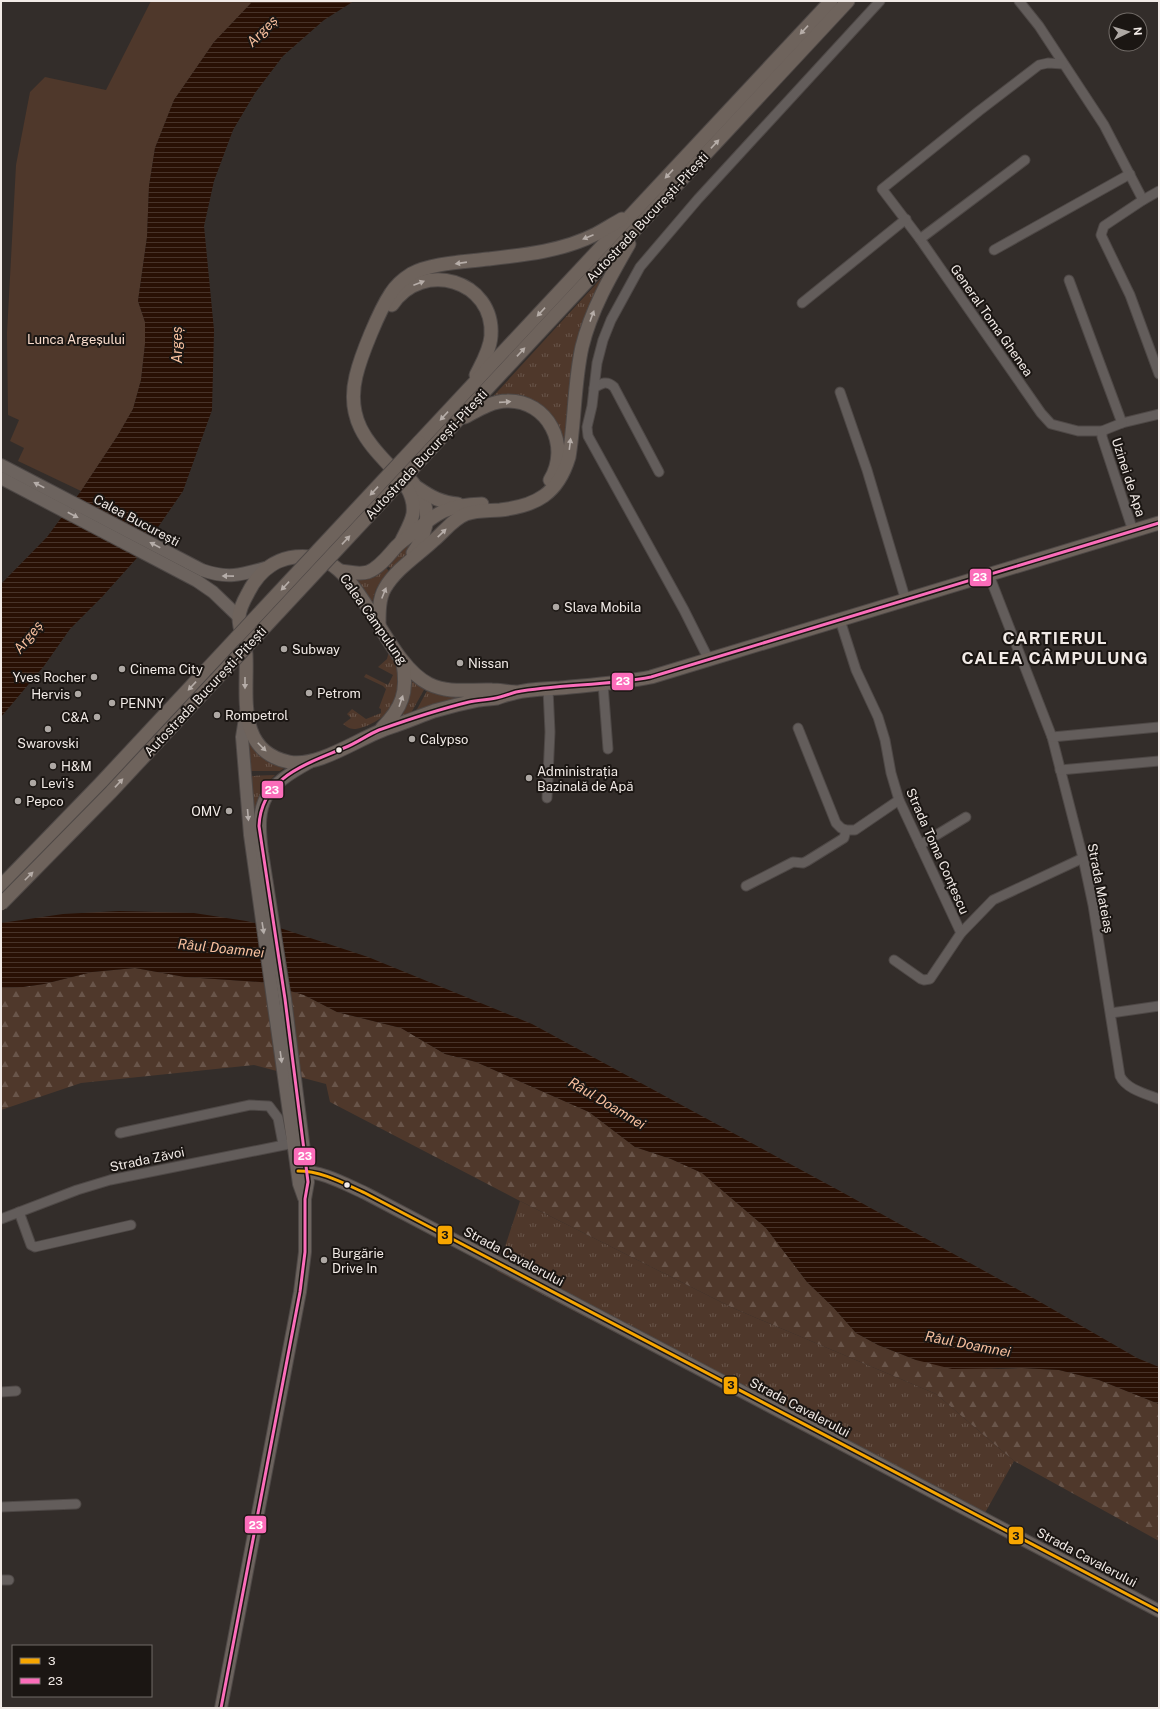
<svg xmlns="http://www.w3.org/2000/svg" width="1160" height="1709" font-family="'Public Sans',sans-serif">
<defs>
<pattern id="grass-tufts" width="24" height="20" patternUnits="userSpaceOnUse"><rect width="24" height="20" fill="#4f382b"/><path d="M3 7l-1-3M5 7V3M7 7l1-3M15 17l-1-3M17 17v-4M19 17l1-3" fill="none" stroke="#69554a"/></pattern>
<pattern id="forest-firs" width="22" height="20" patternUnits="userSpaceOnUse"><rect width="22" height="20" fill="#4f382b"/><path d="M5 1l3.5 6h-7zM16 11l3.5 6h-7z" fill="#69554a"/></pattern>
<pattern id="water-rules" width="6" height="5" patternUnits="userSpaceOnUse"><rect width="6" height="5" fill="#291004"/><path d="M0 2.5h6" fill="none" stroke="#483329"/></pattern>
</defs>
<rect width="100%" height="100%" fill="#332d2a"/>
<g fill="url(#grass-tufts)">
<polygon points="607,272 596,301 564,462 540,408 487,403"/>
<polygon points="420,530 408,553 392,570 387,565"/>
<polygon points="385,567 389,571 376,589 372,603 357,579 375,577"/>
<path d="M389 651C394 660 399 669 399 679 399 690 395 702 389 711 382 719 364 729 354 729 349 729 346 726 343 724L351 718 347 714 352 709 366 719 381 713V709L379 708 386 689 383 686 364 677 366 674 388 685 393 675 378 667 387 659Z"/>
<polygon points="413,678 425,688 411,713 402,716 409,697"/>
<polygon points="428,689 463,697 416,711"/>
<path d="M245 736C256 751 266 762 284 768L280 771H247Z"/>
<path d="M275 775C263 787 255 801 254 819L247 776Z"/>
<polygon points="520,1201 733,1308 936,1394 1014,1461 981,1520 938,1501 742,1398 497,1271"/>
</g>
<polygon fill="url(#forest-firs)" points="135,968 185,977 260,982 304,995 337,1012 401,1028 445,1054 476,1062 589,1112 635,1147 671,1159 702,1173 766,1228 807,1282 833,1307 856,1333 878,1345 916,1360 998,1369 1022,1368 1059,1370 1099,1380 1159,1404 1159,1541 1014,1461 936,1394 733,1308 520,1201 330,1102 326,1084 254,1065 81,1083 1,1110 1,988 23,987 44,984 92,972"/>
<polygon fill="#4f382b" points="151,1 253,1 214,42 174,100 155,148 149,186 147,237 138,301 145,322 145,344 141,380 133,409 118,435 81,491 18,461 24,448 10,441 19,420 8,415 7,333 16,165 30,92 45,77 106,90"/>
<g fill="url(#water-rules)">
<polygon points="253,1 354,1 324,20 283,56 255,93 233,130 214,181 204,226 214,330 212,410 183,491 136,559 102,597 70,629 44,666 1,717 1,584 47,537 81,491 118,435 133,409 141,380 145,344 145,322 138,301 147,237 149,186 155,148 174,100 214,42"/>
<polygon points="119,911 194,913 246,921 283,929 368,957 532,1024 840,1191 1035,1299 1137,1358 1159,1367 1159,1404 1099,1380 1059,1370 1022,1368 952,1369 916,1360 878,1345 856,1333 833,1307 807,1282 766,1228 702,1173 671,1159 635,1147 589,1112 476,1062 445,1054 401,1028 337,1012 304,995 260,982 185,977 135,968 92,972 44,984 23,987 1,988 1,923 63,914"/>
</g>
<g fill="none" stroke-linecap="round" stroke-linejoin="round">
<g stroke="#4e4846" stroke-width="11">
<g id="minor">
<polyline points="1019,1 1039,26 1104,125 1143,200 1104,226 1101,235 1130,295 1159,374"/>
<polyline points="1063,64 1048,63 1039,65 979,111 882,189 920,239 1041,413 1051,424 1078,431 1102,431 1122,423 1159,414"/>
<polyline points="1143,200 1159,191"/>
<polyline points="920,239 1025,160"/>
<polyline points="994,250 1130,174"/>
<polyline points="1069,280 1122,423"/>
<polyline points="802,303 906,219"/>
<path d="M594 388C602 383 607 380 614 387L659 472"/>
<polyline points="840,392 867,470 906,601"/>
<polyline points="1102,431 1102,437 1133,531"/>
<path d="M989 575 1052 737 1083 858 1093 905 1120 1076C1126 1089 1146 1094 1159 1099"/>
<polyline points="840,620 856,670 878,717 885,740 891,773 899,800 961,933"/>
<polyline points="709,660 684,610 588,436 587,427 592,406 597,363 603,340 611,320 640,267 698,199 880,1"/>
<polyline points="603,684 608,749"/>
<polyline points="798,728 836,823 841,828 846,830 855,830 899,800"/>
<polyline points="1052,737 1159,727"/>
<polyline points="1060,770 1159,761"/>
<polyline points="547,798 550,732 548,689"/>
<polyline points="920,845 966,817"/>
<polyline points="746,886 793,862 803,863 807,861 844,838 846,830"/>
<polyline points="894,960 921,979 924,980 930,979 961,933 993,900 1083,858"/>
<polyline points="1111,1013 1159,1006"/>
<polyline points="120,1133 250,1105 269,1106 278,1118 283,1144"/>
<polyline points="19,1212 31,1245 35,1247 131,1225"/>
<polyline points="1,1219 77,1190 110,1180 299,1142"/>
<polyline points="1,1392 16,1391"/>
<polyline points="1,1507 76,1504"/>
<polyline points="1,1580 9,1580"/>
</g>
</g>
<g stroke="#4e4846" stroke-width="14">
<g id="major">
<path d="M1 465 202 570C227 579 241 575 265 568"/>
<polyline points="1,478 197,581 213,592 239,617"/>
<polyline points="246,712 242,737 250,835 299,1184 304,1198"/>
<path d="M298 1171C322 1171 343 1183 365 1193L1159 1611"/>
<path d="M221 1708 300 1292 305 1252V1199L308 1182 285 999 262 852C255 799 265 787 310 762"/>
</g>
</g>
<g stroke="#4e4846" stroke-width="15">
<g id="highway">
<path d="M392 305C422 259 495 280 491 336 490 350 482 363 476 375"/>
<path d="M465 417C478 410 492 401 507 401 548 400 571 446 550 480"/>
<polyline points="419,442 831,1"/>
<polyline points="429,451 848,1"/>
<path d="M406 475C430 500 434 524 413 553"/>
<path d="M418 488C431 497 442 503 458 504"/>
<path d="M401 542C405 533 411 524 413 514 419 467 338 451 356 376 361 355 379 311 391 293 396 285 403 279 411 274 431 263 465 262 488 259 524 255 563 251 596 234 605 229 613 224 622 219"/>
<path d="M341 571C350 572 359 575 368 572 379 568 388 556 395 548 400 542 406 539 412 534 437 512 448 505 482 504"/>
<path d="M379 624C379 612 379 598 385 588 396 569 417 556 433 541 444 532 453 519 466 514 477 510 488 511 500 510 536 506 558 494 569 457 575 420 574 383 582 347 591 310 610 277 629 244"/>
<path d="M515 692C507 692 500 690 492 690 470 689 450 694 429 684 384 662 360 560 311 557 281 554 261 567 248 593 244 600 239 610 239 618 239 630 245 642 246 654 248 694 235 751 289 762 320 768 361 736 391 727 406 722 420 716 434 711 448 707 464 703 479 700 485 699 491 699 497 698 503 696 508 694 514 693 529 689 545 689 560 688 590 685 621 683 651 677L1159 523"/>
<path d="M382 728C402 708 408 692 403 663"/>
<polyline points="1,886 99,785 237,637"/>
</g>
</g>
<use href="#minor" stroke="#635d5b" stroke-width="9"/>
<use href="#major" stroke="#6c635e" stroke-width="12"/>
<use href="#highway" stroke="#6e635c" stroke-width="13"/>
<g stroke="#4e4846" stroke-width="15" stroke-linecap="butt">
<g id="highway-bridge">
<polyline points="237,637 419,442"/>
<polyline points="1,904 111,792 429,451"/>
</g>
</g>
<use href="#highway-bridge" stroke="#6e635c" stroke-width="13"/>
<g stroke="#1b1613" stroke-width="6">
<path id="bus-1" d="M298 1171C322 1171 343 1183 365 1193L1159 1611"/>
</g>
<g stroke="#1b1613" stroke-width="6">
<path id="bus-2" d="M221 1708 300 1292 305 1252V1199L308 1182 285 999 259 826C261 777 307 764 344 748 357 743 367 735 379 730 407 720 440 709 469 702 478 700 487 700 496 698 502 697 509 694 516 692 560 684 606 686 651 677L1159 523"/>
</g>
<use href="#bus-1" stroke="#f7a600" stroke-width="3"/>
<use href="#bus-2" stroke="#fb6dba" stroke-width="3"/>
</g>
<defs><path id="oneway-solid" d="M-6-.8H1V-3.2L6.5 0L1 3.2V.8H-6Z"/></defs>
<g fill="#b6ada8">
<use href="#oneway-solid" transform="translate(804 30) rotate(133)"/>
<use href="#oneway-solid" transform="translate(715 144) rotate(-47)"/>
<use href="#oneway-solid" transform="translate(669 174) rotate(133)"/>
<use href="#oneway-solid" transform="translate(588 237) rotate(157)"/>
<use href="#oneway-solid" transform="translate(461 263) rotate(172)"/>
<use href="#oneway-solid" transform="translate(419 283) rotate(-21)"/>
<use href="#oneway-solid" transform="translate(541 312) rotate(133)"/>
<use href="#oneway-solid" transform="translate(592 316) rotate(-70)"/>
<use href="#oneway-solid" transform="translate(521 352) rotate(-47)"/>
<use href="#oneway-solid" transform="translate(505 402) rotate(-4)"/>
<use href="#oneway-solid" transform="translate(444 416) rotate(133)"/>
<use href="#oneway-solid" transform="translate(570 444) rotate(-83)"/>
<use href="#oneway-solid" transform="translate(374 491) rotate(133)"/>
<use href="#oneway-solid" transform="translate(442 533) rotate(-44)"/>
<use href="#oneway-solid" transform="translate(346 540) rotate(-47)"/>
<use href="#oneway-solid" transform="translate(285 586) rotate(133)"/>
<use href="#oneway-solid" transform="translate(384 593) rotate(-68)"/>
<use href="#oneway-solid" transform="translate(245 683) rotate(90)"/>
<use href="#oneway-solid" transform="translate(192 686) rotate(133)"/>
<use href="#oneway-solid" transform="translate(401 701) rotate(-71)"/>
<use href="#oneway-solid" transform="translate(262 747) rotate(45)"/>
<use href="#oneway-solid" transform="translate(119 783) rotate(-47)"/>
<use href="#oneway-solid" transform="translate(29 876) rotate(-45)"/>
</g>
<g fill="#b5ada9">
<use href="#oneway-solid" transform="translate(39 485) rotate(-153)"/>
<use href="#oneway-solid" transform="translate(73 515) rotate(28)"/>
<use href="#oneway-solid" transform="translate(155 545) rotate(-152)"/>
<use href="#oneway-solid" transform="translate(228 576) rotate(-179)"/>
<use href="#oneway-solid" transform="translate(248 815) rotate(85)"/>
<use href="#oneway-solid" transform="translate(263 928) rotate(81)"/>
<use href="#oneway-solid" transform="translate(281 1057) rotate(82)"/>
</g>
<g fill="#aea8a4" stroke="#1b1613" stroke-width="1.5">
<circle cx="556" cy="607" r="4"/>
<circle cx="284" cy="649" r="4"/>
<circle cx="460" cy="663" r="4"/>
<circle cx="122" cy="669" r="4"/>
<circle cx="94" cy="677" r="4"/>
<circle cx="309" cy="693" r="4"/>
<circle cx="78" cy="694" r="4"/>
<circle cx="112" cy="703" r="4"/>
<circle cx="217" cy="715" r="4"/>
<circle cx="97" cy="717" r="4"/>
<circle cx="48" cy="729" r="4"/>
<circle cx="412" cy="739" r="4"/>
<circle cx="53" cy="766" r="4"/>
<circle cx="529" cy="778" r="4"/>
<circle cx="33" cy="783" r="4"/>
<circle cx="18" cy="801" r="4"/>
<circle cx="229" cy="811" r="4"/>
<circle cx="324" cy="1260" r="4"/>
</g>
<g fill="#f1eae6" stroke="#1b1613" stroke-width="1.5">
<circle cx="339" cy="750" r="3.5"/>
<circle cx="347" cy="1185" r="3.5"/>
</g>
<g text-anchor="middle" stroke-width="4" stroke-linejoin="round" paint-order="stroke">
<g font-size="13" fill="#f1eae6" stroke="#1b1613">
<text transform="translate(647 217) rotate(-47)" y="5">Autostrada București-Pitești</text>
<text transform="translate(992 320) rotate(55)" y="5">General Toma Ghenea</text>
<text transform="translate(426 454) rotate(-47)" y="5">Autostrada București-Pitești</text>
<text transform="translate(1129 477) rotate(72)" y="5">Uzinei de Apa</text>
<text transform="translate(137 520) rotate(28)" y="5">Calea București</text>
<text transform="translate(374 619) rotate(55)" y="5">Calea Câmpulung</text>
<text transform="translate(205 691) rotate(-47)" y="5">Autostrada București-Pitești</text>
<text transform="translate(938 851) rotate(66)" y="5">Strada Toma Conțescu</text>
<text transform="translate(1101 888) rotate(79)" y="5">Strada Mateiaș</text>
<text transform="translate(147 1159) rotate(-12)" y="5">Strada Zăvoi</text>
<text transform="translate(514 1256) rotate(28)" y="5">Strada Cavalerului</text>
<text transform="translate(800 1407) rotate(28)" y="5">Strada Cavalerului</text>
<text transform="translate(1087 1557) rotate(28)" y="5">Strada Cavalerului</text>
</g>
<g font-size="13" fill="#f9dccc" stroke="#1b1613">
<text x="76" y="344">Lunca Argeșului</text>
</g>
<g font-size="13" fill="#f1eae6" stroke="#1b1613" text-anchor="start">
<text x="564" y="612">Slava Mobila</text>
<text x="292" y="654">Subway</text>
<text x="468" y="668">Nissan</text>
<text x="130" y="674">Cinema City</text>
<text x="86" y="682" text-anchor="end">Yves Rocher</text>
<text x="317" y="698">Petrom</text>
<text x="70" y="699" text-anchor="end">Hervis</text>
<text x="120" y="708">PENNY</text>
<text x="225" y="720">Rompetrol</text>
<text x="89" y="722" text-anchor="end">C&amp;A</text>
<text x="420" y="744">Calypso</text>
<text x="48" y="748" text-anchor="middle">Swarovski</text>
<text x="61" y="771">H&amp;M</text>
<text x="537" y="776">Administrația<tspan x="537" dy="15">Bazinală de Apă</tspan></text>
<text x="41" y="788">Levi's</text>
<text x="26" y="806">Pepco</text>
<text x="221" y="816" text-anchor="end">OMV</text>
<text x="332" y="1258">Burgărie<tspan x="332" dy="15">Drive In</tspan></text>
</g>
<g font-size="14" font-style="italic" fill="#f8c09f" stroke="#1b1613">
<text transform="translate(262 31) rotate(-45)" y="5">Argeș</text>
<text transform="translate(177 345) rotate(-90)" y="5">Argeș</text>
<text transform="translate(28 637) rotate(-51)" y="5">Argeș</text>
<text transform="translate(221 948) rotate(6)" y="5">Râul Doamnei</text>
<text transform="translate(607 1103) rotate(31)" y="5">Râul Doamnei</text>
<text transform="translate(968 1344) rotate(11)" y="5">Râul Doamnei</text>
</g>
<g font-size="17" font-weight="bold" letter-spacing="1" fill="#f1eae6" stroke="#1b1613">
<text x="1055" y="644">CARTIERUL<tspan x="1055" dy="20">CALEA CÂMPULUNG</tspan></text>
</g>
</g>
<g stroke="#1b1613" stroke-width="1.5">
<rect x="969" y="568" width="23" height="19" rx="4" fill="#fb6dba"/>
<rect x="611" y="672" width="23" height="19" rx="4" fill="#fb6dba"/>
<rect x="261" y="780" width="23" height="19" rx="4" fill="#fb6dba"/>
<rect x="293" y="1147" width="23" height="19" rx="4" fill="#fb6dba"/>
<rect x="437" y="1225" width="16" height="20" rx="4" fill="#f7a600"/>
<rect x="723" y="1376" width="15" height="19" rx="4" fill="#f7a600"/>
<rect x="244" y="1515" width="23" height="19" rx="4" fill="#fb6dba"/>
<rect x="1008" y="1526" width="16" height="19" rx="4" fill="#f7a600"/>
</g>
<g font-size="11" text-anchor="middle" font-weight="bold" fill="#fff">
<text x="980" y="581">23</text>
<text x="623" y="685">23</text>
<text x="272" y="794">23</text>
<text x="305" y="1160">23</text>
<text x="256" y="1529">23</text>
</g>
<g font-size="11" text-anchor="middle" font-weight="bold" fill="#111">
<text x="445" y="1239">3</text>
<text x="731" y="1389">3</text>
<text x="1016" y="1540">3</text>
</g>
<rect width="1160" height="1709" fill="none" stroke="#f1eae6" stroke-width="4"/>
<rect x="12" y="1645" width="140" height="52" fill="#1b1613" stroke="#716b67"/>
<rect x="20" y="1658" width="20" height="6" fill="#f7a600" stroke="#716b67"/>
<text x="48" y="1665" font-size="12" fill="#f1eae6">3</text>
<rect x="20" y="1678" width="20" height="6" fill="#fb6dba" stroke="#716b67"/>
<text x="48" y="1685" font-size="12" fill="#f1eae6">23</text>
<g transform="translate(1128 32) rotate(85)"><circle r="19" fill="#1b1613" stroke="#716b67"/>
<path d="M0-3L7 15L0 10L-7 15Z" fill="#aea8a4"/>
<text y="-6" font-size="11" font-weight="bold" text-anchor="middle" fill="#f1eae6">N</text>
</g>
</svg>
